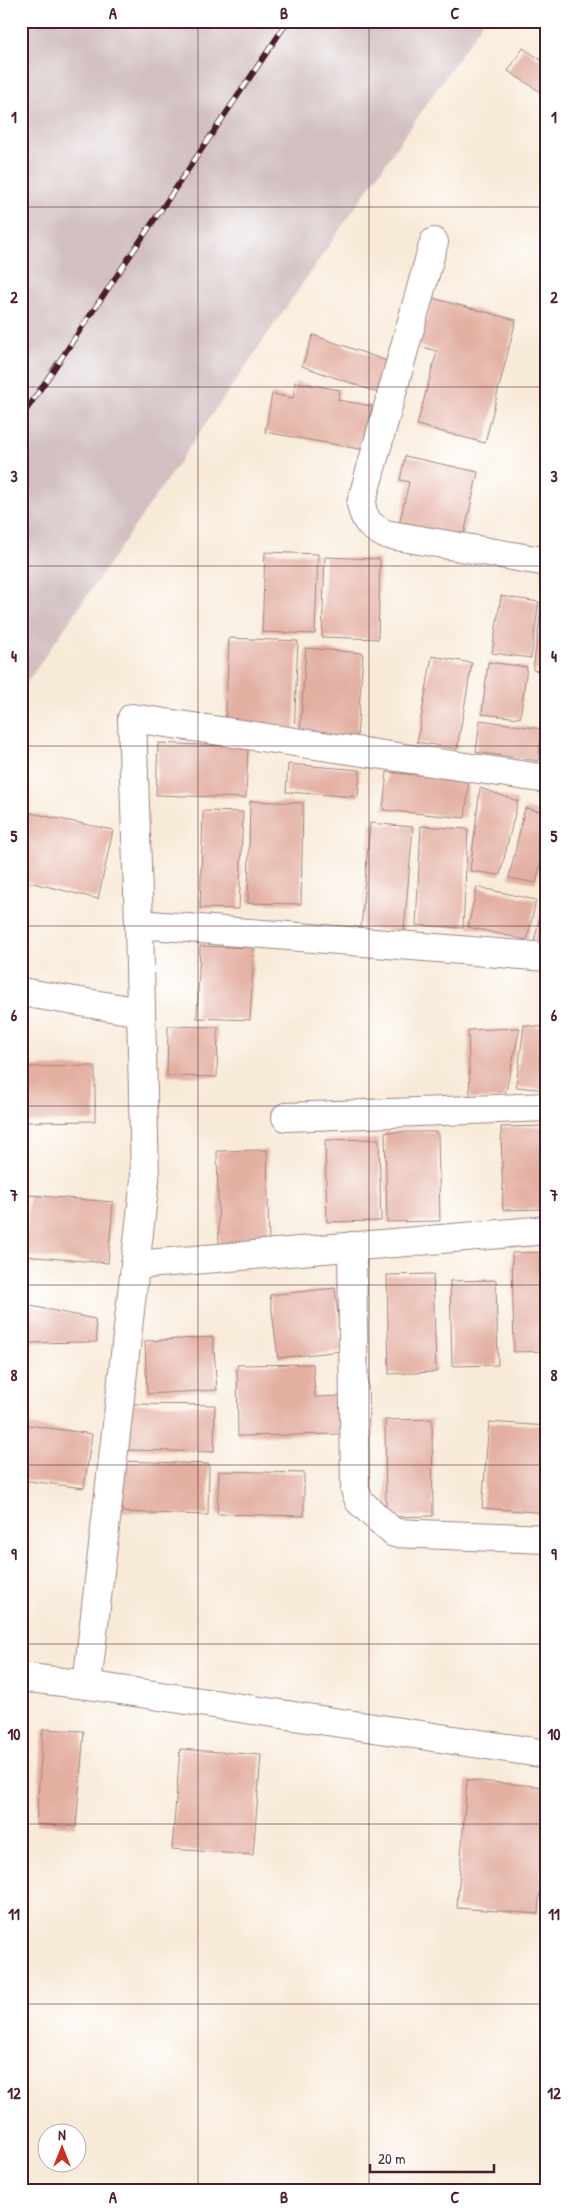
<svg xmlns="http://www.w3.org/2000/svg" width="568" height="2211" font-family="'Patrick Hand',sans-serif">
<rect width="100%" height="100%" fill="#fff"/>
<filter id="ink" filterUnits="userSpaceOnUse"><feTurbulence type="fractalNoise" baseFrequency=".02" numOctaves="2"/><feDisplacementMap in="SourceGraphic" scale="10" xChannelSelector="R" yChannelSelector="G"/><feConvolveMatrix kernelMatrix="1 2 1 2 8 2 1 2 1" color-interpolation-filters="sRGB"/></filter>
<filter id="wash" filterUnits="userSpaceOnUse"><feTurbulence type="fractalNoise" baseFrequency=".0096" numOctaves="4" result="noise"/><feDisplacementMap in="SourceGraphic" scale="20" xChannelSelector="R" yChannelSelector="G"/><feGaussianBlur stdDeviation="1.12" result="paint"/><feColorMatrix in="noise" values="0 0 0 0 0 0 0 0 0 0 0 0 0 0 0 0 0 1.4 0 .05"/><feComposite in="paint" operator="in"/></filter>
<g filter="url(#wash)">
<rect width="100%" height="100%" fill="#f8ead8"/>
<polygon fill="#d2bfc0" points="21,21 484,21 21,691"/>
<g id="blocks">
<g fill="#e3afa1">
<polygon points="523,48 547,64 547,96 508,71"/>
<polygon points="432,298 516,320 485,443 417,425 437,351 419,346"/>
<polygon points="313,335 390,362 379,393 302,366"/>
<polygon points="295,382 340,390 338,400 372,406 365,450 265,432 272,394 293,398"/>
<polygon points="405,456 478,472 463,539 399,525 409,482 400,480"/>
<polygon points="265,552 318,554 315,634 262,632"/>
<polygon points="325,557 380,559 378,639 322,637"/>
<polygon points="544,585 547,586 547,672 533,670"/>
<polygon points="501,596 539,602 531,658 492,653"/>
<polygon points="229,638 298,641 294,734 225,731"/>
<polygon points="306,648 363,653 357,738 300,733"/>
<polygon points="432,656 472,663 457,749 417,742"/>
<polygon points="488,662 527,667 520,718 482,714"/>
<polygon points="480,720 542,729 538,761 476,752"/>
<polygon points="158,743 248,747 246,798 156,795"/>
<polygon points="288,764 360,770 358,797 286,792"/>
<polygon points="387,772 469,780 465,818 383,810"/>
<polygon points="480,788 518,801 500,875 470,871"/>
<polygon points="250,801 303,803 301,904 248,903"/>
<polygon points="525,808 547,813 547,835 536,883 509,878"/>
<polygon points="21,811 113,830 98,899 21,880"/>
<polygon points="203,811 243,812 239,909 200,908"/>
<polygon points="370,823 413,827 404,931 361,928"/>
<polygon points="421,826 468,829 463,928 416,925"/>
<polygon points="477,887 536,900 527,940 468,927"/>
<polygon points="544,898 547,898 547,945 534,942"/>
<polygon points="200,946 254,948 250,1020 197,1018"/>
<polygon points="524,1025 547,1028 547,1090 516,1087"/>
<polygon points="168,1026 218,1027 217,1077 167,1076"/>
<polygon points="520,1028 504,1099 470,1099 468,1030"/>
<polygon points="95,1066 95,1121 21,1122 21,1067"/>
<polygon points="547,1126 547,1209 503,1210 501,1127"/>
<polygon points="385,1132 438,1132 440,1221 387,1222"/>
<polygon points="379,1139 381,1221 327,1222 325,1140"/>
<polygon points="267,1150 269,1245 219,1246 217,1151"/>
<polygon points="29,1195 113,1202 108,1263 25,1256"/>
<polygon points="547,1252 547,1351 514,1352 512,1253"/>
<polygon points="433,1274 436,1372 389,1374 387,1275"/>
<polygon points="496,1280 498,1365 452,1366 450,1281"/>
<polygon points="335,1288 342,1351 278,1358 270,1295"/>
<polygon points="21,1304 95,1319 97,1342 21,1343"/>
<polygon points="213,1337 217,1390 147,1394 145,1341"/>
<polygon points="313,1364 315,1397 342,1396 343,1434 238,1436 237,1365"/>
<polygon points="128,1404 215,1405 214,1452 127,1450"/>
<polygon points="432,1419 433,1516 386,1517 385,1420"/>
<polygon points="489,1422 547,1426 547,1513 482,1508"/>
<polygon points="21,1424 92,1434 84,1488 21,1480"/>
<polygon points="123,1461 209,1464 208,1515 122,1512"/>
<polygon points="219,1471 304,1473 304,1516 217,1514"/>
<polygon points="21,1699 28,1700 23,1766 21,1766"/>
<polygon points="43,1729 84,1731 76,1827 36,1824"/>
<polygon points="180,1749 261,1755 253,1855 172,1849"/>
<polygon points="467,1780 547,1787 538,1914 457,1908"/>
</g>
</g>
</g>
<g filter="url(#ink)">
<use href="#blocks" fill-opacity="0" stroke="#a18482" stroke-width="1"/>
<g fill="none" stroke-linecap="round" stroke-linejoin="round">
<g stroke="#a18482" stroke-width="30">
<g id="minor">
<path d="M434 242 361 504C364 520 370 527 385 534L547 562"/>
<polyline points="139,924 547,957"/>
<polyline points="21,992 141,1012"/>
<polyline points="286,1117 547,1107"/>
<polyline points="352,1246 355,1489 359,1501 394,1533 547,1539"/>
<polyline points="135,1265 547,1230"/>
<polyline points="21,1677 87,1685 145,1180 139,924 132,718 547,779"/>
<polyline points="87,1685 547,1754"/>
</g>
</g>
<use href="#minor" stroke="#fff" stroke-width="28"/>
<g stroke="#4a1f2b" stroke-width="5.5">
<polyline id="rail" points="21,418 288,21"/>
</g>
<use href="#rail" stroke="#fff" stroke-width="4" stroke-dasharray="11" stroke-linecap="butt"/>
</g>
</g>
<path fill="none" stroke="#4a1f2b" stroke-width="1" stroke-opacity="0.55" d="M198 21V2190M369 21V2190M21 207H547M21 387H547M21 566H547M21 746H547M21 926H547M21 1106H547M21 1285H547M21 1465H547M21 1644H547M21 1824H547M21 2004H547"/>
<rect width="568" height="2211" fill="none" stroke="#fff" stroke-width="55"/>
<g transform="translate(62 2148)"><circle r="24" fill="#ffffff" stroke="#b7a5aa"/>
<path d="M0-4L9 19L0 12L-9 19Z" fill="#c8321e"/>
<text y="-8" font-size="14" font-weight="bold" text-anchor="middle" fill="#4a1f2b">N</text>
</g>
<path d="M370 2164v8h124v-8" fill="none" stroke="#4a1f2b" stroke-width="2.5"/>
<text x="378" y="2164" font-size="15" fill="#4a1f2b" stroke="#ffffff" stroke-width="4" paint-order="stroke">20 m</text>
<rect x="28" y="28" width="512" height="2156" fill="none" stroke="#4a1f2b" stroke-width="2"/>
<g font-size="16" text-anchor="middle" font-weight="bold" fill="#4a1f2b">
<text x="113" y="19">A</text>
<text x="284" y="19">B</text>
<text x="455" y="19">C</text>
<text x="14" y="123">1</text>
<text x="554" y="123">1</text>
<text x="14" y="303">2</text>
<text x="554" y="303">2</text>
<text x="14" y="482">3</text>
<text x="554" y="482">3</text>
<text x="14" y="662">4</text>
<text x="554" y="662">4</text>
<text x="14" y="842">5</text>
<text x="554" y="842">5</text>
<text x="14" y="1021">6</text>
<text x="554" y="1021">6</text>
<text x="14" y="1201">7</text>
<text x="554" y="1201">7</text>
<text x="14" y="1381">8</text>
<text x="554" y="1381">8</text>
<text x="14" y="1560">9</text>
<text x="554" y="1560">9</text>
<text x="14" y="1740">10</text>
<text x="554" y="1740">10</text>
<text x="14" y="1920">11</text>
<text x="554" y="1920">11</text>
<text x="14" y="2099">12</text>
<text x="554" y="2099">12</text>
<text x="113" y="2203">A</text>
<text x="284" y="2203">B</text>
<text x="455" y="2203">C</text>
</g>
</svg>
